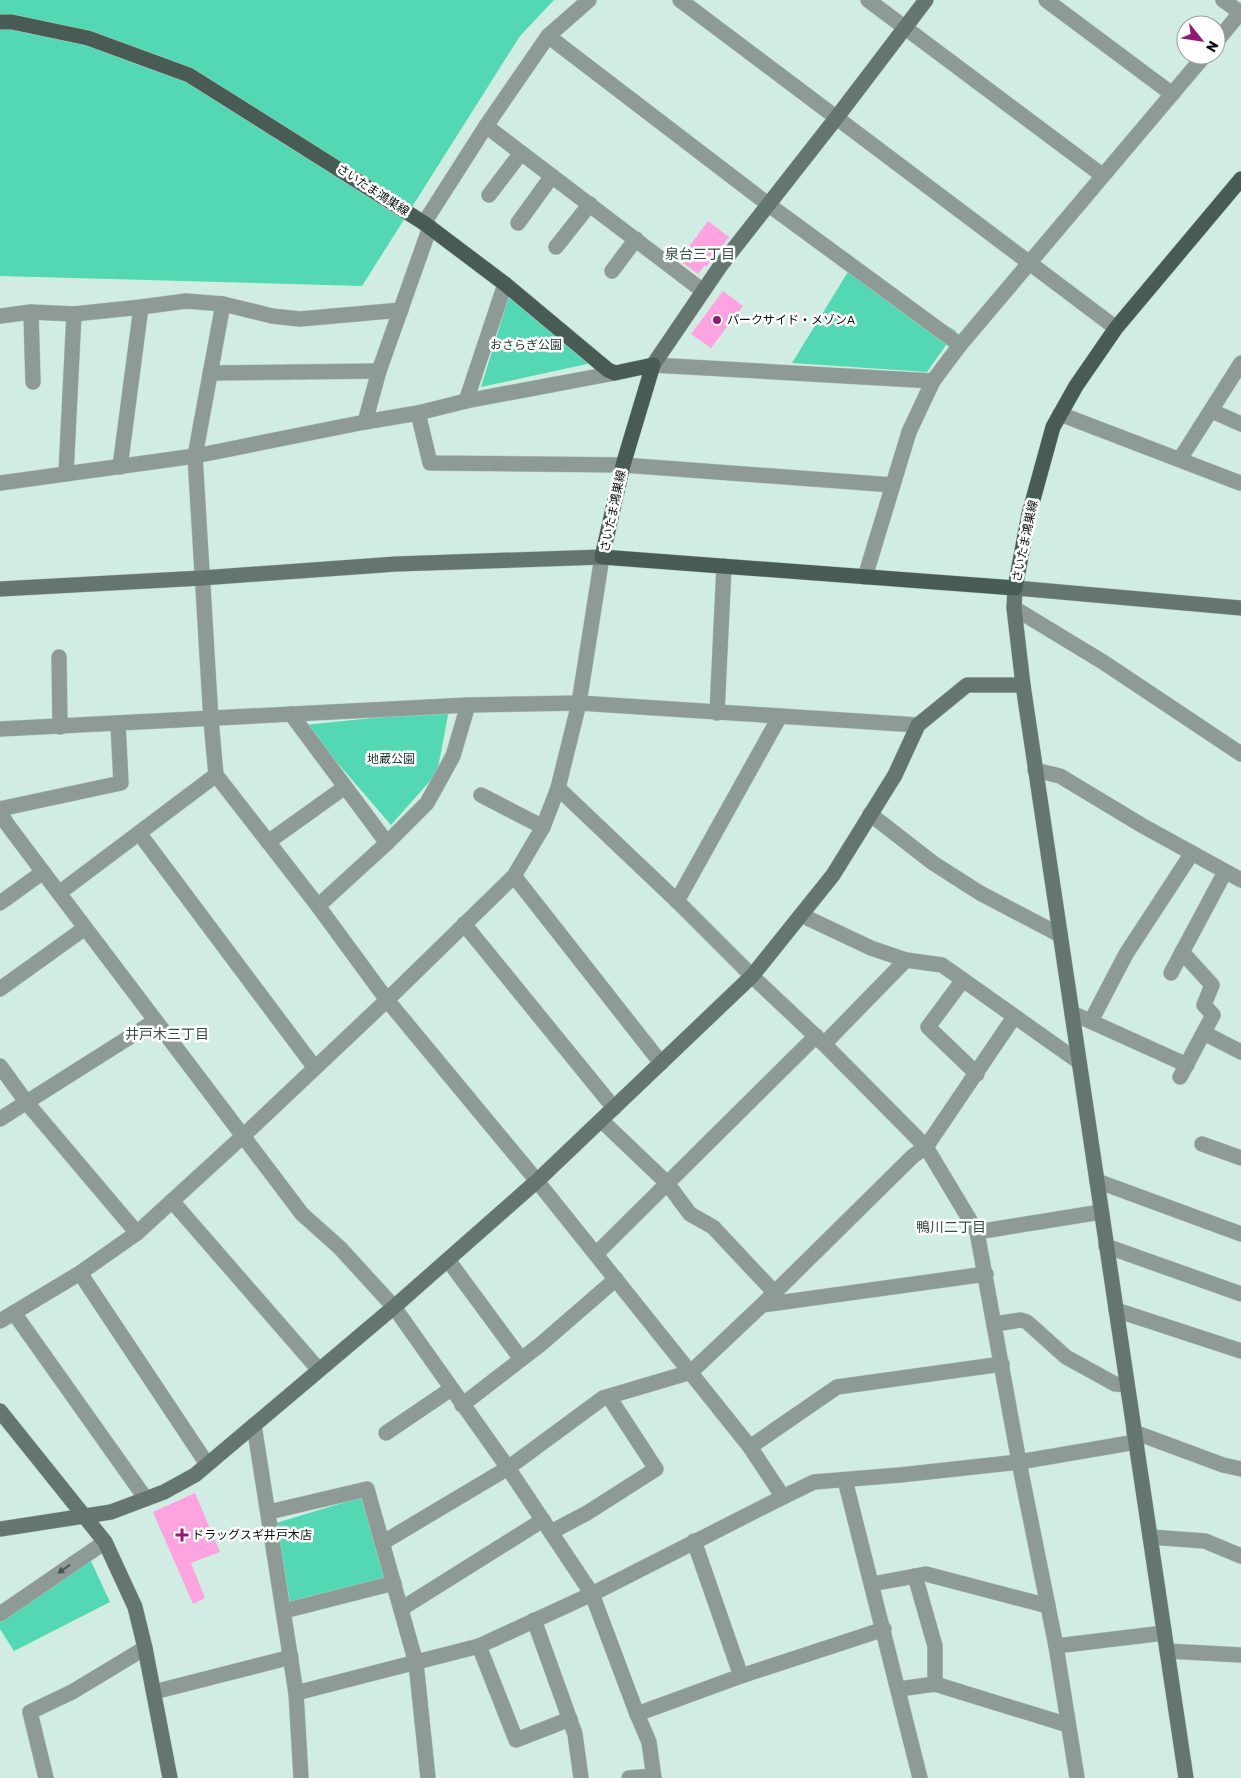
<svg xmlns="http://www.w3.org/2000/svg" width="1241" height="1778" font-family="Rubik,'Noto Sans JP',sans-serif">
<rect width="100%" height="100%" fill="#d1ede3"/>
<g fill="#53d8b3">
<polygon points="0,0 554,0 520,36 362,286 0,276"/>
<polygon points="851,267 956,331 927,372 792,363"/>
<polygon points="510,293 596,362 481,387"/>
<polygon points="449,710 437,773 391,825 305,725"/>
<polygon points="362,1497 386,1577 290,1603 276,1523"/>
<polygon points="90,1559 110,1602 14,1651 0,1629 0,1619"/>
</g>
<g fill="#fda3e0">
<polygon points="708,221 729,237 706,267 705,265 698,274 679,260"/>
<polygon points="723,291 743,306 711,348 691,334"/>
<polygon points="195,1493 220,1552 191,1563 205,1598 193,1604 153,1512"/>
</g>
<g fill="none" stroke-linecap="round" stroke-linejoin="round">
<g stroke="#b0c9c0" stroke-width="16">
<g id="street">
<polyline points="680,0 1116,328"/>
<polyline points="868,0 1102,175"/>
<polyline points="1046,0 1172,94"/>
<polyline points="1223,0 1241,13"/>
<polyline points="548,36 769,205 960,345"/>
<polyline points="1216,42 1240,13"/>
<polyline points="486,126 703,291"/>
<polyline points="489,195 521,153"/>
<polyline points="424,223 486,126 548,36 589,0"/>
<polyline points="518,223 552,176"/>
<polyline points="556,247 590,204"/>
<polyline points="612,271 636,239"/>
<polyline points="223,304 195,456 211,720 216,775 318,906 387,1000 537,1181 750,1447 783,1497"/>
<polyline points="31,312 33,382"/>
<polyline points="0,316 31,312 74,314 141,307 186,301 223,304 272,316 300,319 401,310"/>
<polyline points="653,365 933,381"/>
<polyline points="210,373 379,371"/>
<polyline points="466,401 505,284"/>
<polyline points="1212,411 1241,424"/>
<polyline points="418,413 430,463 623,465 893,485"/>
<polyline points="1060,414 1240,483"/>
<polyline points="365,422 379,371 430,227"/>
<polyline points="1180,459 1241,363"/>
<polyline points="120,467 141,307"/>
<polyline points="66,474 74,314"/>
<polyline points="0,483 195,456 365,422 418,413 466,401 615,373"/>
<polyline points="865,577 909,432 933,381 960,345 1205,55"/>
<polyline points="1014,608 1103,662 1241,754"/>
<polyline points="59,657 60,727"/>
<polyline points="717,713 724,566"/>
<polyline points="291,714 387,843"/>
<polyline points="0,729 468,705 579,703 918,725"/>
<polyline points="1035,770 1060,776 1143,826 1241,880"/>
<polyline points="558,788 677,901 752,976 824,1044 926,1147 977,1232 1019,1462 1056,1646 1077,1778"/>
<polyline points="481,795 543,827"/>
<polyline points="0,809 121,783 118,724"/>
<polyline points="0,811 7,824 43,872 302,1214 340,1248 394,1307 508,1468 592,1594 637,1714 649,1742 654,1778"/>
<polyline points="870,814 933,863 980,893 1060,935"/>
<polyline points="139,833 315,1068"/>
<polyline points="268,842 345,787"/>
<polyline points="514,876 661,1063"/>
<polyline points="59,893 216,775"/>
<polyline points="677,901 780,716"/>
<polyline points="0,903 43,872"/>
<polyline points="318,906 387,843 427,803 453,756 468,705"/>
<polyline points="801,915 871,948 906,960 942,965 1079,1062"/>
<polyline points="464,924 614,1108"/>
<polyline points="1171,973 1225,872"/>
<polyline points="963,980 928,1027 977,1074"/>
<polyline points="0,989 85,928"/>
<polyline points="1072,1013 1187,1065"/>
<polyline points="1091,1021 1126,954 1192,853"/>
<polyline points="1204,1033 1241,1052"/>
<polyline points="824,1044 906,960"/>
<polyline points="0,1066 27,1103 137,1233"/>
<polyline points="1180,1077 1213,1015 1204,1005 1212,985 1182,952"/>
<polyline points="0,1119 155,1021"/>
<polyline points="601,1120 667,1183 690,1214 713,1227 774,1292"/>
<polyline points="1202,1144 1241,1158"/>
<polyline points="1097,1181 1241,1234"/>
<polyline points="172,1201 319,1370"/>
<polyline points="977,1232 1101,1212"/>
<polyline points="1106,1246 1241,1294"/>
<polyline points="596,1254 816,1036"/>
<polyline points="448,1260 521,1359"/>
<polyline points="80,1273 207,1464"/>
<polyline points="762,1305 986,1274"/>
<polyline points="1116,1310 1241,1351"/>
<polyline points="14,1313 146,1499"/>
<polyline points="0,1321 80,1273 137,1233 242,1137 387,1000 514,876 543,827 558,788 579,703 602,557"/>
<polyline points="995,1324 1021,1320 1027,1322 1066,1357 1115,1384 1127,1385"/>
<polyline points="462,1405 541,1344 616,1279"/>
<polyline points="254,1425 296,1693 301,1778"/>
<polyline points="1134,1432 1223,1465 1241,1469"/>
<polyline points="386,1433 451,1389"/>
<polyline points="750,1447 837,1387 1002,1364"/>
<polyline points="845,1480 920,1778"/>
<polyline points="269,1512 367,1489 416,1663 428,1778"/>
<polyline points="551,1532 587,1513 656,1469 609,1397"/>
<polyline points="1150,1537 1205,1541 1241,1556"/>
<polyline points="694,1541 741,1676"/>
<polyline points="382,1543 508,1468 603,1398 691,1372 762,1305 913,1156 926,1147 1014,1017"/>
<polyline points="915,1576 935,1646 935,1684"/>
<polyline points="872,1584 926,1574 1048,1606"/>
<polyline points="401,1609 543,1520"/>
<polyline points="284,1611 394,1583"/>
<polyline points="0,1614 105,1542"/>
<polyline points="534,1620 575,1734 581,1778"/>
<polyline points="479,1646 516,1740 570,1719"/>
<polyline points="1056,1646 1164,1633"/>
<polyline points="1167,1651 1241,1655"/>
<polyline points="899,1689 935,1684 1068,1725"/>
<polyline points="154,1692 291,1657"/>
<polyline points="296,1693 479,1646 592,1594 783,1497 814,1482 900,1475 1019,1462 1136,1442"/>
<polyline points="637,1714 741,1676 884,1629"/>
<polyline points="46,1778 30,1712 72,1692 145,1648"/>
<polyline points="629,1778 653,1776"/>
</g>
</g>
<g stroke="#b0c9c0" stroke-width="16">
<g id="secondary">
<polyline points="653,365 721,265 837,117 926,0"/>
<polyline points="0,589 202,578 396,564 602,557"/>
<polyline points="0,1411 105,1542 135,1607 145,1648 170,1778"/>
<polyline points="0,1529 111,1512 164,1492 195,1475 394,1307 537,1181 752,976 833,875 895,775 918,725 967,685 1023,685"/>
<polyline points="1186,1778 1023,685 1014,608 1015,588 1241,608"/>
</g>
</g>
<g stroke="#b0c9c0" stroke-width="16">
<polyline id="primary" points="0,22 12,22 88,38 189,75 424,223 505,284 608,370 615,373 653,365 623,465 602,557 1015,588 1029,514 1053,427 1076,386 1116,328 1241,179"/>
</g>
<use href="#street" stroke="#8e9a96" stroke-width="15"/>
<use href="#secondary" stroke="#65756f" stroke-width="15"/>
<use href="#primary" stroke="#485c55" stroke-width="15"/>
</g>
<defs><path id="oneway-solid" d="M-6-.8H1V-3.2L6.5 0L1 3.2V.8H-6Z" transform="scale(1.25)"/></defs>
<use fill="#4a5450" href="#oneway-solid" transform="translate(64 1569) rotate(145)"/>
<g fill="#921976" stroke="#fff" stroke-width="2">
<circle cx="717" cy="320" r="5"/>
<path d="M179.5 1527.5h5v5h5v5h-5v5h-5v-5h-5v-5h5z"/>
</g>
<g text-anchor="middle" stroke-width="5" stroke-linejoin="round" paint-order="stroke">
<g font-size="12" fill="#050e0b" stroke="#fff">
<text transform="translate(373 190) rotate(33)" y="4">さいたま鴻巣線</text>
<text transform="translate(613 511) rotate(-78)" y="4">さいたま鴻巣線</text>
<text transform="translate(1025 541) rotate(-78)" y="4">さいたま鴻巣線</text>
</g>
<g font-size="12" fill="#050e0b" stroke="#fff" text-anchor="start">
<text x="727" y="324">パークサイド・メゾンA</text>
<text x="192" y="1539">ドラッグスギ井戸木店</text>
</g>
<g font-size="12" fill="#1c322b" stroke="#fff">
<text x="526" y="349">おさらぎ公園</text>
<text x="391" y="763">地蔵公園</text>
</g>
<g font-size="14" fill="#364d45" stroke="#fff">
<text x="700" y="259">泉台三丁目</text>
<text x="167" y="1039">井戸木三丁目</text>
<text x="951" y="1232">鴨川二丁目</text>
</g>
</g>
<g transform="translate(1201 40) rotate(120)"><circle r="24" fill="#ffffff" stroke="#9b9f9d"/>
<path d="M0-4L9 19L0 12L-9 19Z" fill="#921976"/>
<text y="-8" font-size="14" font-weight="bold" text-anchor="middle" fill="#050e0b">N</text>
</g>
</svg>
